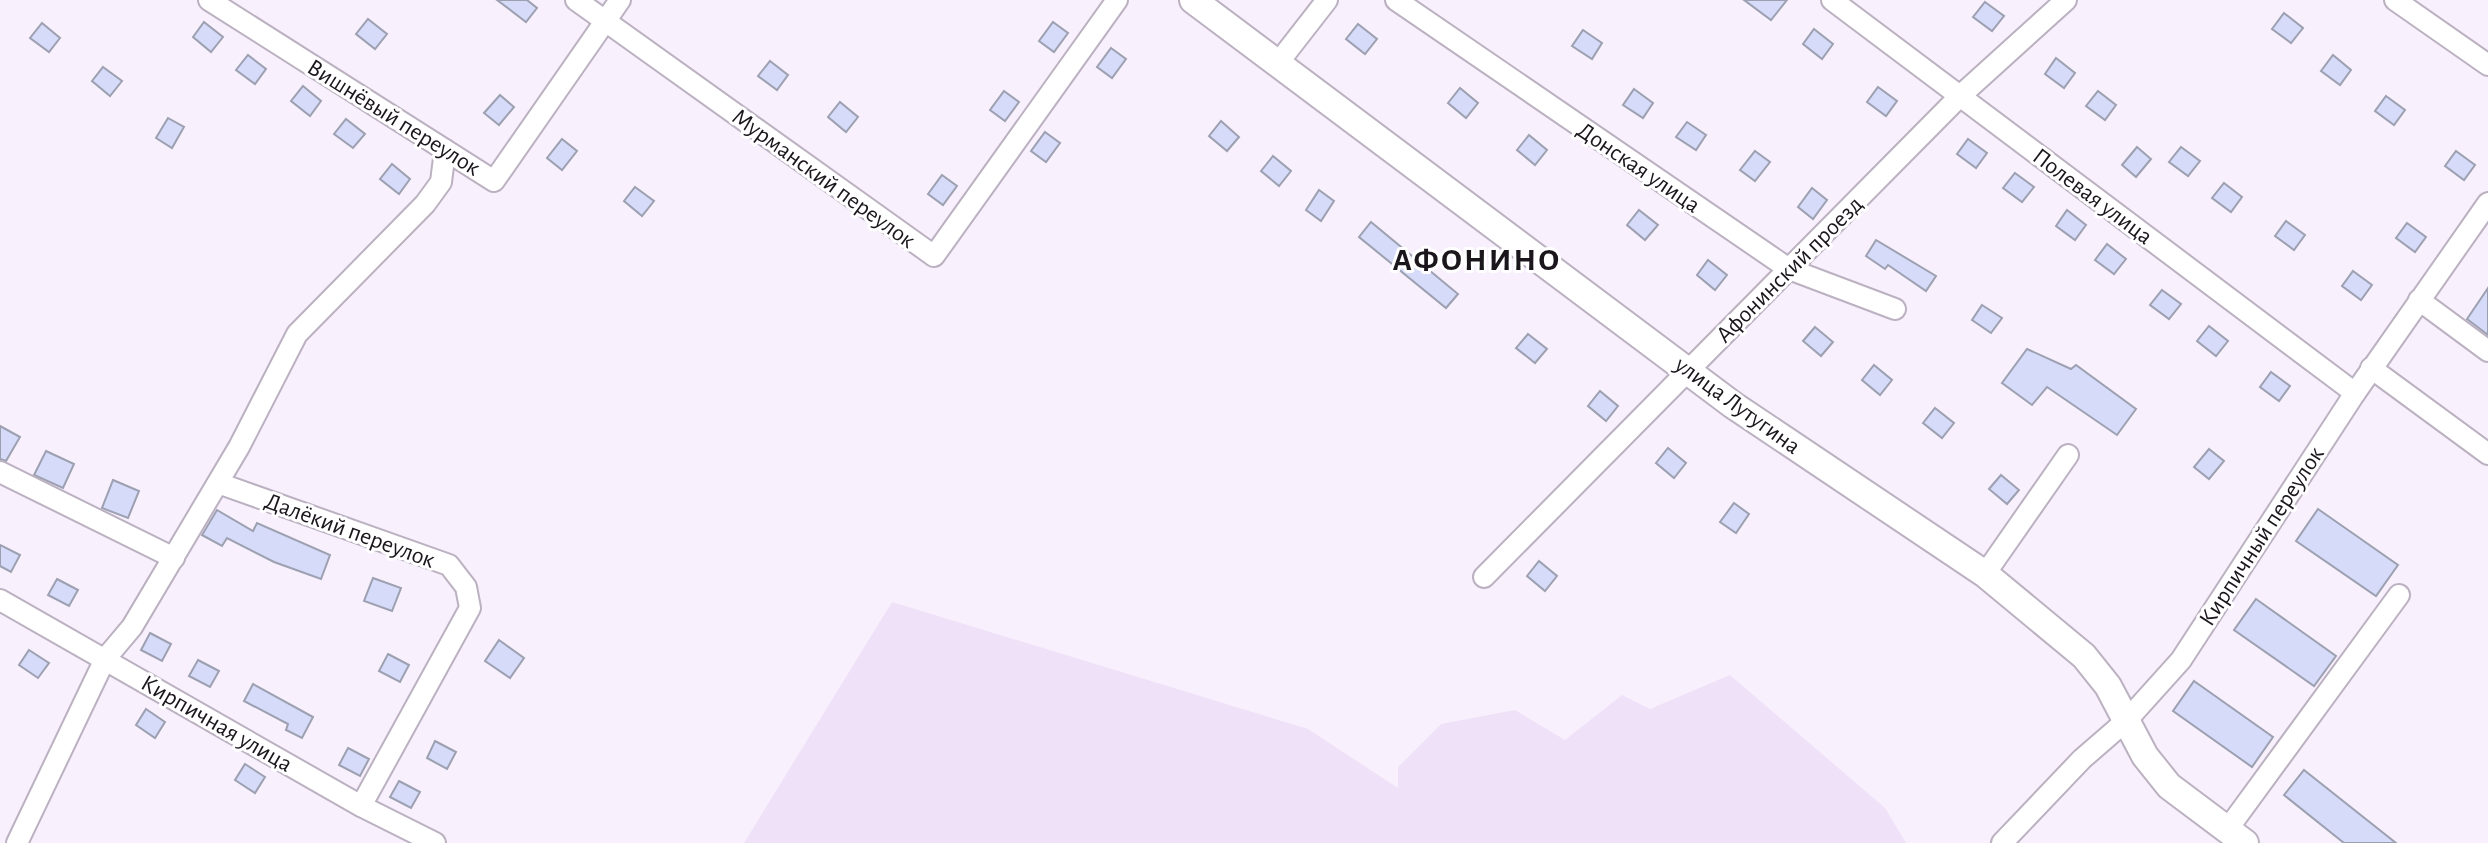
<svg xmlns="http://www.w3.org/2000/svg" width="2488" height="843" font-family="'Alegreya Sans',sans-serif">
<rect width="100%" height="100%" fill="#f8f0fd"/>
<polygon fill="#efe1f8" points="892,602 1308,729 1398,788 1398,767 1441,724 1515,710 1565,740 1622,695 1650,709 1730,675 1885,808 1906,843 744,843"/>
<g fill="#d5dbf9" stroke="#9da0b0" stroke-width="2">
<polygon points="497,0 527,0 537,8 526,22"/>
<polygon points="1744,0 1787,0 1771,20"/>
<polygon points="1985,2 2004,16 1992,31 1973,17"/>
<polygon points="2284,13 2303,28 2291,43 2272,29"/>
<polygon points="368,19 387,34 375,49 356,34"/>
<polygon points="204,22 223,37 211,52 193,37"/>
<polygon points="1053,22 1068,33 1054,52 1039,41"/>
<polygon points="42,23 60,38 49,52 30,38"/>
<polygon points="1358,24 1377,39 1365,54 1346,39"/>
<polygon points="1814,29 1833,44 1822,59 1803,44"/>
<polygon points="1583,30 1602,43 1592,59 1572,46"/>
<polygon points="1111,48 1126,59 1112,78 1097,67"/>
<polygon points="248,55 266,69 255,84 236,70"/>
<polygon points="2333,55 2351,70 2340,85 2321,71"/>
<polygon points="2056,58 2075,73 2064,88 2045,74"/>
<polygon points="770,61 788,75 777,90 758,76"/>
<polygon points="103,67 122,81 110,96 92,81"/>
<polygon points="303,86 321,101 310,116 291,101"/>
<polygon points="1878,87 1897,101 1886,116 1867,102"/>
<polygon points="1460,88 1478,103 1466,118 1448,103"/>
<polygon points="1634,89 1653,103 1643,118 1623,105"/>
<polygon points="1004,91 1019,102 1005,121 990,110"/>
<polygon points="2098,91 2116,105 2105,120 2086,106"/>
<polygon points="500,95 514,107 499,125 484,113"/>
<polygon points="2386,96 2405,110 2394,125 2375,111"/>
<polygon points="840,102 858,117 846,132 828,117"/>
<polygon points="168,118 184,127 172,148 156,138"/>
<polygon points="346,119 365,134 353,148 334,134"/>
<polygon points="1221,121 1239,137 1227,151 1209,136"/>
<polygon points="1687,122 1706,135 1696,150 1676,137"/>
<polygon points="1045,132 1060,143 1046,162 1031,151"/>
<polygon points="1529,135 1547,150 1535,165 1517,150"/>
<polygon points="562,139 577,151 562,170 547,158"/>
<polygon points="1968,139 1987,153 1976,168 1957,154"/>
<polygon points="2137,147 2151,159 2136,177 2122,165"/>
<polygon points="2181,147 2200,161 2188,176 2169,162"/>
<polygon points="1755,151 1770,162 1755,181 1740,170"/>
<polygon points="2456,151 2475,165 2464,180 2445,166"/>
<polygon points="1273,156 1291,171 1279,186 1261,171"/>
<polygon points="392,164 410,179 399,194 380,179"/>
<polygon points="2015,173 2034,187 2022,202 2003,188"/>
<polygon points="942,175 957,186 943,205 928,194"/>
<polygon points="2224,183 2242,197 2231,212 2212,198"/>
<polygon points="635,187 654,201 642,216 624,201"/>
<polygon points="1812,188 1827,200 1813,219 1798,207"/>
<polygon points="1319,190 1334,201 1321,221 1306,210"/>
<polygon points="1639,210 1658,225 1645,240 1627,225"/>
<polygon points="2067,210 2086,225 2075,240 2056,226"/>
<polygon points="2286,221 2305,235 2294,250 2275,236"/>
<polygon points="1371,222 1458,294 1446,308 1359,237"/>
<polygon points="2407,223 2426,237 2415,252 2396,238"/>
<polygon points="1876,240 1936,276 1926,291 1888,265 1885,269 1866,256"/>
<polygon points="2107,244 2126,259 2114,274 2095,260"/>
<polygon points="1708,260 1727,275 1715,290 1697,275"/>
<polygon points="2353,271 2372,285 2361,300 2342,286"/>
<polygon points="2488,288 2488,335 2467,319"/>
<polygon points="2162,290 2181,304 2169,319 2150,305"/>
<polygon points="1982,305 2002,318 1991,333 1972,320"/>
<polygon points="2209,326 2228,341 2216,356 2197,341"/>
<polygon points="1815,327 1833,342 1821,356 1803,341"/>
<polygon points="1528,334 1547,349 1535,363 1516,348"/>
<polygon points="2027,349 2071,369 2076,365 2136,409 2117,435 2047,387 2032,405 2002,383"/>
<polygon points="1874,365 1892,380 1880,395 1862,380"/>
<polygon points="2271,372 2290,386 2279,401 2260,387"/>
<polygon points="1600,391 1618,406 1606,421 1588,406"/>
<polygon points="1935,408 1954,423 1942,438 1923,423"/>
<polygon points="0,426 20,437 6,461 0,459"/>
<polygon points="1668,448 1686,463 1674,478 1656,463"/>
<polygon points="2209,449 2224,461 2209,479 2194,467"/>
<polygon points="46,451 74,464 63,488 34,475"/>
<polygon points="2001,475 2019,490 2007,504 1989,489"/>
<polygon points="113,480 139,491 128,518 102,508"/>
<polygon points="1734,503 1749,514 1736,533 1720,522"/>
<polygon points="2318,509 2398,565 2376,596 2296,541"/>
<polygon points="217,510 253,531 257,523 330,555 321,579 274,562 227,538 222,546 202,535"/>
<polygon points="0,545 20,555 11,572 0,566"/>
<polygon points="1539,561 1557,576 1545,591 1527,576"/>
<polygon points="373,578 401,588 392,611 364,601"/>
<polygon points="57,579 78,590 69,606 48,595"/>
<polygon points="2256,599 2336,656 2314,686 2234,630"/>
<polygon points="150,633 171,644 162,661 141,650"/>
<polygon points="499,640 524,658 510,678 485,661"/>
<polygon points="29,650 49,663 38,678 19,665"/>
<polygon points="388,654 409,665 400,682 379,671"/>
<polygon points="198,660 219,671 210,687 189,676"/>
<polygon points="2194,681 2273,737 2252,767 2173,711"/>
<polygon points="253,684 313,717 302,738 286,730 288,724 244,701"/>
<polygon points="146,709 165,722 155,738 136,725"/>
<polygon points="435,741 456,752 447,769 427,758"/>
<polygon points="348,748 369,759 360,776 339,765"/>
<polygon points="245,764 265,777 255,793 235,780"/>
<polygon points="2304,770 2396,843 2344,843 2284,795"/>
<polygon points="399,781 420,792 411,808 390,797"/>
</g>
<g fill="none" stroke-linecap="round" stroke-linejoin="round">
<g stroke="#bbb1c1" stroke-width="24">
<g id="minor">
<polyline points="209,0 494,181 620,0"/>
<polyline points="576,0 934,256 1117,0"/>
<polyline points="1396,0 1789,269 1895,309"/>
<polyline points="1832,0 2355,393"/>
<polyline points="2395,0 2488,65"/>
<polyline points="1278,63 1327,0"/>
<polyline points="2419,300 2488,351"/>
<polyline points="2371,368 2488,454"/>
<polyline points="0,472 174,558"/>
<polyline points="218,483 449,565 466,587 470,608 361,806"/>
<polyline points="1985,574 2068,455"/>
<polyline points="1484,577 1960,96 2066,0"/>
<polyline points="0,600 361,806 435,843"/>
<polyline points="2227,830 2399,595"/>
<polyline points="17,843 105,659 132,627 239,447 297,334 425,204 441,182 445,150"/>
<polyline points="2002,843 2082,759 2127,720 2181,660 2355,393 2488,203"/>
</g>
</g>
<g stroke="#bbb1c1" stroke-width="30">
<polyline id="major" points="1193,0 1733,405 1985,574 2084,656 2108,686 2145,756 2169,786 2245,843"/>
</g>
<use href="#minor" stroke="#fff" stroke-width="20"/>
<use href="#major" stroke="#fff" stroke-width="26"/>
</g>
<g text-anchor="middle" stroke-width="6" stroke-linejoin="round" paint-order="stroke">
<g font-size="24" fill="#1a161c" stroke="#fff">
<text transform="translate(394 117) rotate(32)" y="8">Вишнёвый переулок</text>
<text transform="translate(1639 167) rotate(34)" y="8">Донская улица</text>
<text transform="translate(824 178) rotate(36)" y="8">Мурманский переулок</text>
<text transform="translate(2093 196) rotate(37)" y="8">Полевая улица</text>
<text transform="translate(1789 269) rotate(-45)" y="8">Афонинский проезд</text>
<text transform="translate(1738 405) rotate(36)" y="8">улица Лутугина</text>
<text transform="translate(350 530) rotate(20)" y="8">Далёкий переулок</text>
<text transform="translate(2261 536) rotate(-57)" y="8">Кирпичный переулок</text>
<text transform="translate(217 723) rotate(30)" y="8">Кирпичная улица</text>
</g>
<g font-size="32" font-weight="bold" letter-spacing="2" fill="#1a161c" stroke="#fff">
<text x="1477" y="270">АФОНИНО</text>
</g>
</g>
</svg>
